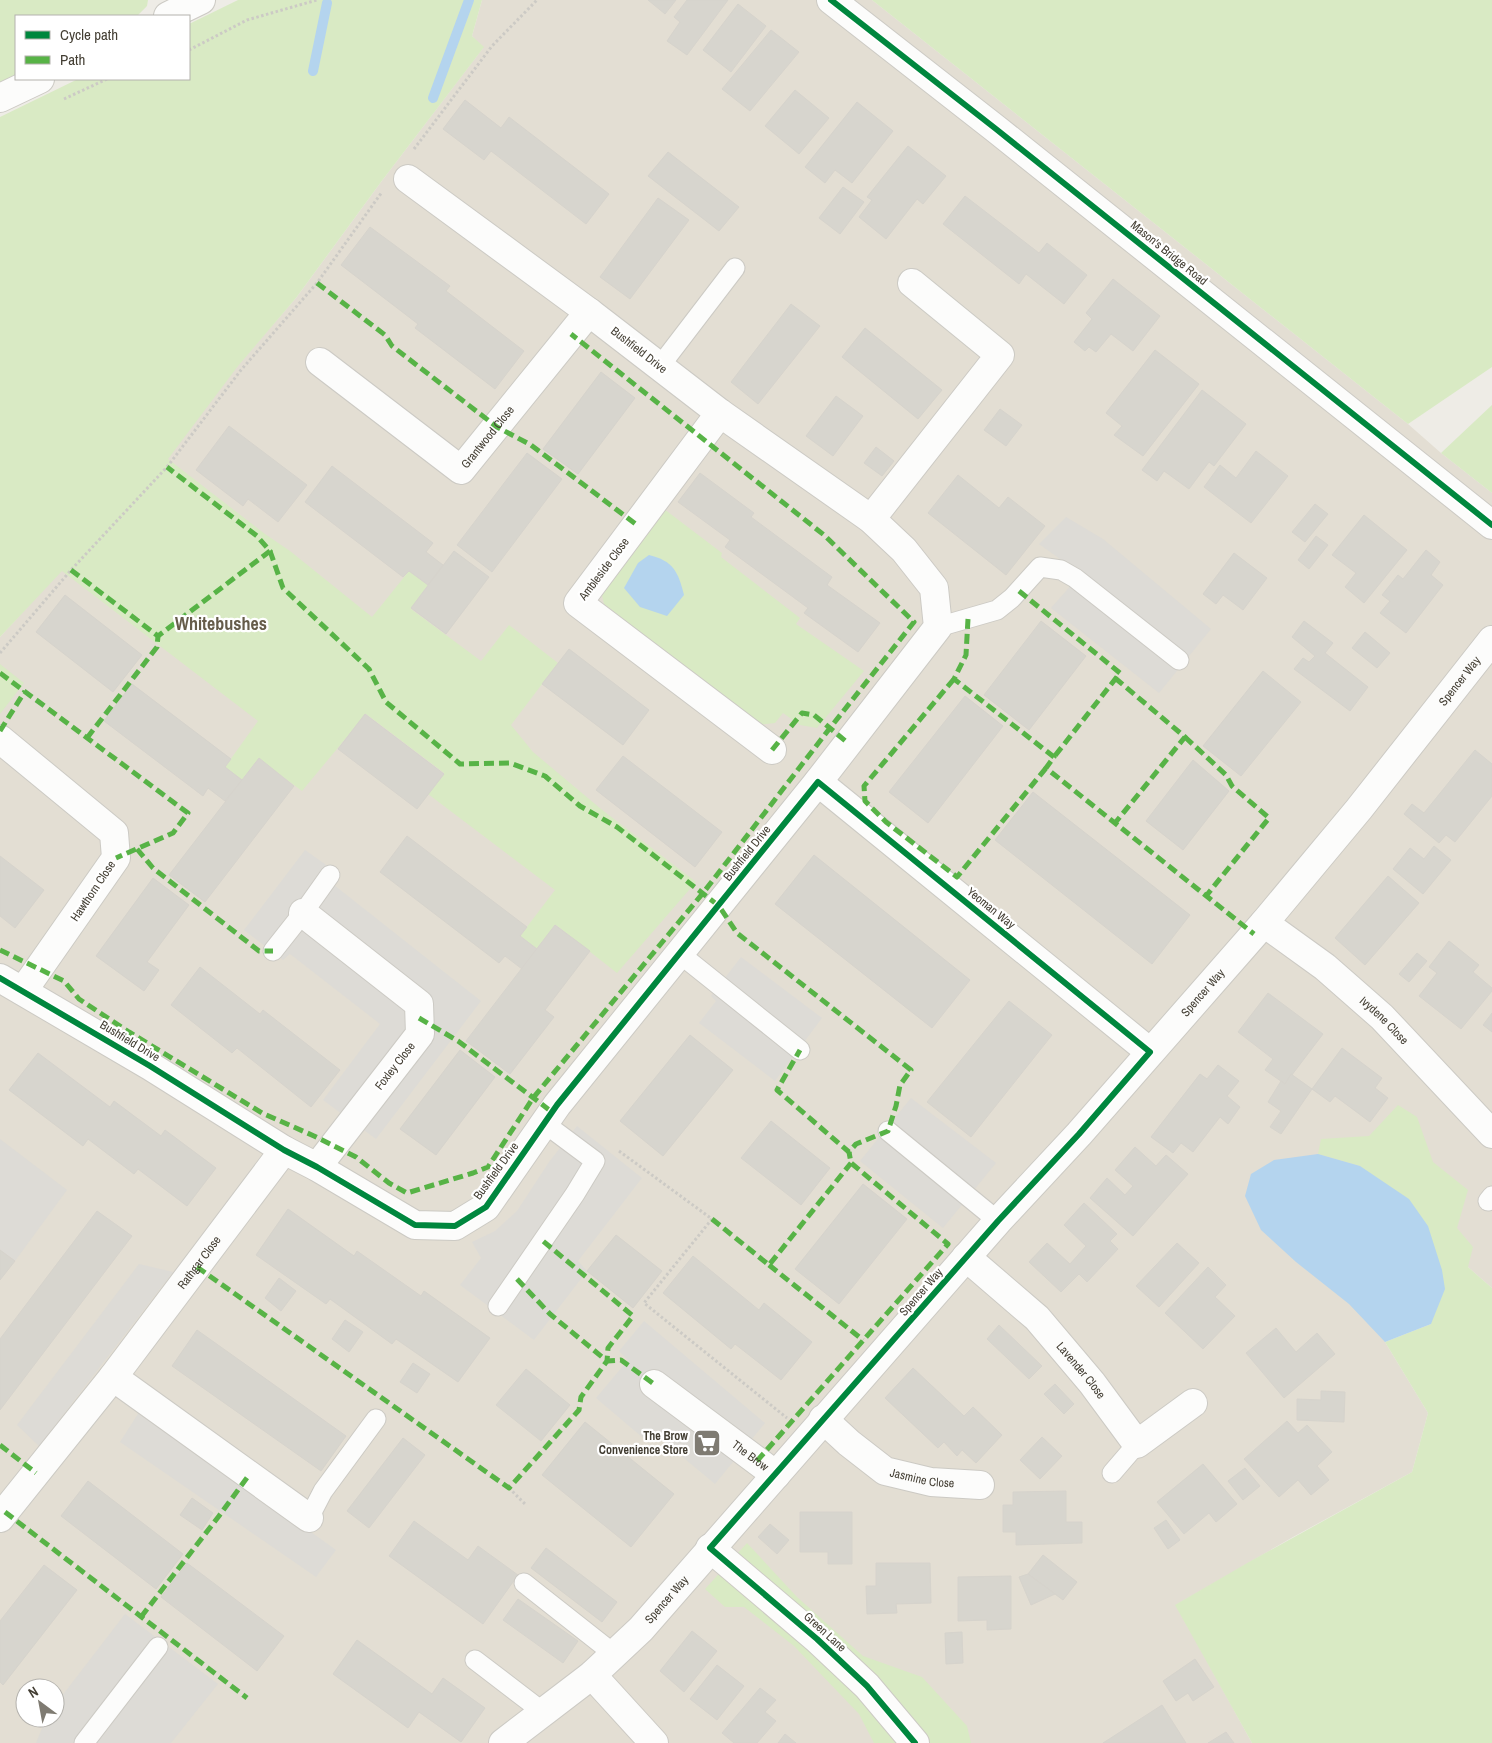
<svg xmlns="http://www.w3.org/2000/svg" width="1492" height="1743" font-family="'Archivo Narrow',sans-serif">
<rect width="100%" height="100%" fill="#eeece6"/>
<path fill="#e3ded3" fill-rule="evenodd" d="M482 0H872L1408 424 1441 453 1492 493V1288L1468 1267 1442 1271 1445 1289 1385 1342 1428 1413 1412 1472 1293 1537 1176 1605 1252 1743H0V637L54 578 296 298 381 182 483 48 472 36ZM25 1688H55V1718H25Z"/>
<g fill="#d9eac4">
<polygon points="0,0 148,0 147,6 137,16 16,16 16,75 0,83"/>
<polygon points="238,0 482,0 472,36 484,47 381,182 296,298 238,366 168,459 265,534 290,551 372,617 409,571 428,585 411,609 481,661 509,625 558,663 511,725 533,752 601,809 696,882 617,973 556,925 537,949 520,936 555,890 428,794 444,773 366,714 302,791 259,759 242,780 225,767 258,721 62,571 0,637 0,117 78,79 189,79 189,24"/>
<polygon points="872,0 1492,0 1492,367 1408,424"/>
<polygon points="1492,405 1492,493 1441,453"/>
<polygon points="664,509 722,553 721,557 800,618 796,624 864,671 817,728 800,725 783,713 775,723 757,725 604,604 601,591"/>
<polygon points="0,664 24,683 0,714"/>
<polygon points="1398,1105 1417,1117 1433,1162 1468,1190 1457,1228 1473,1247 1468,1267 1492,1288 1492,1743 1252,1743 1175,1605 1249,1562 1412,1472 1428,1413 1385,1342 1431,1324 1360,1166 1318,1154 1321,1139 1369,1136"/>
<polygon points="747,1543 797,1597 863,1656 922,1677 967,1726 971,1743 874,1743 859,1714 794,1646 744,1607 725,1607 705,1589"/>
</g>
<g fill="#dddbd6">
<polygon points="1066,517 1103,539 1211,629 1159,693 1051,608 1081,574 1039,544"/>
<polygon points="305,850 339,874 334,885 481,1001 376,1139 323,1100 380,1024 290,954 283,960 244,930"/>
<polygon points="741,957 822,1018 775,1081 699,1023 716,1001 711,996"/>
<polygon points="911,1098 996,1163 943,1228 860,1161"/>
<polygon points="577,1126 642,1178 578,1261 587,1271 534,1340 460,1285 481,1258 472,1242 495,1231 517,1211 549,1162"/>
<polygon points="0,1139 67,1190 15,1261 0,1250"/>
<polygon points="139,1264 173,1272 39,1446 17,1425"/>
<polygon points="644,1321 765,1423 715,1484 656,1435 649,1443 596,1398 628,1360 619,1351"/>
<polygon points="141,1409 336,1550 316,1577 120,1442"/>
<polygon points="125,1614 218,1684 171,1743 36,1743 46,1718 55,1718 55,1705"/>
</g>
<g fill="#b4d4ee">
<path d="M649 555C673 561 678 571 684 595L667 616 640 607 624 588 638 563Z"/>
<polygon points="1318,1154 1360,1166 1409,1199 1428,1226 1442,1270 1445,1289 1431,1324 1385,1342 1349,1304 1296,1262 1261,1230 1245,1196 1251,1174 1274,1160"/>
</g>
<g fill="none" stroke-linecap="round" stroke-linejoin="round">
<g stroke="#b4d4ee" stroke-width="10">
<polyline points="313,71 327,3"/>
<polyline points="433,98 469,0"/>
</g>
</g>
<g fill="#d7d5ce" stroke="#d6d3cc">
<polygon points="648,0 676,0 665,14"/>
<polygon points="687,0 728,0 687,55 667,41 680,22 674,17"/>
<polygon points="738,4 766,26 731,72 703,50"/>
<polygon points="771,30 799,52 750,111 722,89"/>
<polygon points="795,90 829,118 799,154 765,126"/>
<polygon points="465,100 501,128 509,117 609,194 586,224 491,151 484,160 443,129"/>
<polygon points="857,102 893,131 852,183 835,170 825,183 805,167"/>
<polygon points="908,146 946,176 923,204 917,199 886,239 859,217 872,200 867,197"/>
<polygon points="668,152 739,207 719,231 648,176"/>
<polygon points="843,187 864,202 840,234 819,218"/>
<polygon points="965,196 1039,253 1047,243 1087,275 1064,304 1026,274 1019,284 943,224"/>
<polygon points="658,198 689,220 630,299 600,277"/>
<polygon points="370,227 450,286 446,291 524,351 495,389 415,328 418,324 341,265"/>
<polygon points="1113,279 1160,316 1133,351 1111,334 1096,352 1089,347 1085,351 1074,342 1092,319 1086,313"/>
<polygon points="791,304 820,326 758,404 731,382"/>
<polygon points="865,328 942,390 918,419 842,357"/>
<polygon points="1155,350 1199,384 1143,456 1114,435 1122,426 1106,413"/>
<polygon points="601,372 635,398 578,474 543,449"/>
<polygon points="1202,390 1246,424 1214,466 1209,462 1189,489 1164,471 1157,481 1142,470"/>
<polygon points="836,396 863,416 833,456 806,436"/>
<polygon points="1000,409 1022,425 1006,446 984,430"/>
<polygon points="229,426 307,485 278,522 248,499 243,506 196,470"/>
<polygon points="876,447 894,461 882,476 864,463"/>
<polygon points="1256,451 1288,476 1251,523 1204,487 1220,465 1236,478"/>
<polygon points="527,453 562,479 492,572 457,545"/>
<polygon points="332,466 433,543 426,552 443,565 428,585 409,571 403,577 305,502"/>
<polygon points="700,473 754,513 751,517 832,577 827,585 880,623 858,652 804,613 808,608 725,547 730,540 678,502"/>
<polygon points="958,475 999,508 1008,497 1045,526 1006,575 928,513"/>
<polygon points="1315,504 1328,514 1305,542 1292,532"/>
<polygon points="1364,515 1407,550 1364,603 1345,587 1356,573 1332,555"/>
<polygon points="1316,536 1328,545 1309,569 1298,560"/>
<polygon points="1426,550 1440,562 1431,575 1443,585 1406,633 1380,613 1390,601 1382,595 1398,575 1403,579"/>
<polygon points="454,551 489,577 446,634 411,608"/>
<polygon points="1234,553 1267,578 1243,610 1223,595 1216,604 1203,594"/>
<polygon points="65,595 142,655 113,692 36,632"/>
<polygon points="1041,621 1086,656 1029,730 984,695"/>
<polygon points="1304,621 1333,643 1325,653 1368,687 1350,711 1294,669 1303,658 1309,662 1315,656 1292,637"/>
<polygon points="1365,632 1390,653 1377,668 1352,648"/>
<polygon points="569,649 649,710 623,745 542,684"/>
<polygon points="1263,671 1301,702 1241,776 1203,746"/>
<polygon points="132,684 231,759 225,767 242,780 225,801 208,788 203,796 104,721"/>
<polygon points="965,696 1003,726 928,823 889,792"/>
<polygon points="365,714 444,774 417,809 338,749"/>
<polygon points="1475,750 1492,764 1492,796 1455,842 1446,835 1439,843 1404,814 1412,804 1424,813"/>
<polygon points="623,756 722,832 695,867 596,790"/>
<polygon points="259,758 294,786 205,902 169,875"/>
<polygon points="1193,760 1229,791 1183,850 1146,821"/>
<polygon points="1033,792 1190,915 1152,964 995,840"/>
<polygon points="407,836 527,927 520,936 537,949 522,969 505,956 499,963 380,872"/>
<polygon points="1434,846 1451,860 1423,894 1393,869 1410,848 1424,859"/>
<polygon points="814,855 970,980 932,1028 775,904"/>
<polygon points="0,856 44,890 15,928 0,916"/>
<polygon points="1388,876 1419,903 1365,965 1335,938"/>
<polygon points="153,878 189,905 147,962 159,970 144,991 96,956"/>
<polygon points="555,925 590,951 545,1010 554,1017 510,1074 466,1041"/>
<polygon points="1449,941 1479,965 1473,972 1492,988 1492,991 1461,1029 1419,996 1437,973 1429,967"/>
<polygon points="1417,953 1427,961 1409,982 1399,974"/>
<polygon points="200,967 260,1014 263,1010 340,1070 311,1107 237,1048 232,1053 171,1005"/>
<polygon points="1268,993 1323,1034 1285,1084 1265,1070 1273,1059 1238,1032"/>
<polygon points="1009,1001 1052,1035 971,1137 927,1102"/>
<polygon points="1492,1013 1492,1032 1483,1025"/>
<polygon points="690,1035 733,1070 663,1156 620,1121"/>
<polygon points="1342,1048 1382,1078 1375,1088 1388,1098 1370,1122 1335,1096 1330,1102 1312,1089"/>
<polygon points="460,1050 495,1077 436,1155 400,1129"/>
<polygon points="38,1053 110,1107 114,1101 161,1136 165,1130 216,1168 187,1206 138,1169 134,1174 88,1139 83,1146 9,1090"/>
<polygon points="1218,1065 1239,1081 1227,1096 1240,1107 1228,1124 1220,1117 1193,1152 1181,1143 1173,1153 1151,1137 1200,1074 1207,1079"/>
<polygon points="1291,1074 1312,1089 1281,1134 1270,1127 1281,1111 1268,1102 1281,1081 1285,1084"/>
<polygon points="771,1121 830,1168 801,1205 741,1158"/>
<polygon points="1135,1147 1156,1166 1166,1155 1188,1174 1133,1236 1090,1198 1107,1178 1125,1195 1133,1186 1115,1170"/>
<polygon points="863,1184 907,1219 839,1304 795,1269"/>
<polygon points="1084,1203 1117,1234 1110,1241 1118,1249 1087,1282 1079,1274 1061,1292 1029,1262 1047,1243 1070,1264 1086,1246 1064,1225"/>
<polygon points="288,1209 354,1256 357,1251 421,1296 424,1291 490,1338 458,1382 396,1339 392,1344 330,1299 326,1304 256,1255"/>
<polygon points="97,1211 132,1236 0,1410 0,1339"/>
<polygon points="616,1235 662,1271 633,1308 587,1271"/>
<polygon points="1177,1243 1199,1263 1159,1307 1136,1286"/>
<polygon points="0,1250 15,1261 0,1280"/>
<polygon points="693,1256 759,1310 764,1303 812,1342 781,1380 735,1344 731,1349 663,1293"/>
<polygon points="1208,1267 1226,1285 1215,1297 1235,1316 1203,1349 1165,1313"/>
<polygon points="279,1278 296,1291 281,1311 265,1298"/>
<polygon points="345,1320 363,1332 349,1352 332,1339"/>
<polygon points="999,1325 1042,1366 1029,1379 987,1339"/>
<polygon points="1276,1328 1296,1352 1317,1333 1335,1354 1284,1398 1246,1353"/>
<polygon points="197,1330 346,1436 321,1471 172,1366"/>
<polygon points="413,1363 430,1374 417,1393 400,1382"/>
<polygon points="913,1368 964,1416 973,1407 1002,1435 976,1463 962,1450 957,1456 944,1442 938,1448 885,1398"/>
<polygon points="526,1369 570,1405 541,1441 496,1405"/>
<polygon points="1055,1384 1074,1404 1064,1414 1044,1394"/>
<polygon points="1321,1391 1345,1392 1344,1422 1297,1420 1297,1399 1321,1400"/>
<polygon points="1287,1421 1298,1433 1307,1425 1332,1452 1317,1466 1329,1480 1311,1495 1298,1480 1279,1497 1244,1459"/>
<polygon points="585,1422 674,1494 631,1547 542,1475"/>
<polygon points="1042,1437 1062,1456 1040,1479 1020,1460"/>
<polygon points="403,1438 425,1455 369,1528 347,1511"/>
<polygon points="1203,1464 1237,1504 1216,1522 1209,1513 1184,1534 1157,1502"/>
<polygon points="1245,1468 1260,1486 1243,1500 1228,1481"/>
<polygon points="88,1481 183,1554 156,1589 61,1516"/>
<polygon points="1066,1491 1066,1522 1082,1522 1082,1543 1016,1545 1016,1532 1003,1532 1003,1505 1013,1505 1013,1492"/>
<polygon points="192,1498 213,1513 202,1530 180,1515"/>
<polygon points="800,1512 852,1512 852,1564 828,1564 828,1552 800,1552"/>
<polygon points="1166,1520 1180,1540 1168,1549 1154,1528"/>
<polygon points="414,1521 468,1560 478,1546 518,1575 483,1624 389,1556"/>
<polygon points="770,1524 789,1540 777,1554 758,1537"/>
<polygon points="546,1548 617,1602 602,1622 531,1568"/>
<polygon points="1043,1555 1077,1582 1063,1600 1028,1574"/>
<polygon points="187,1563 284,1636 257,1671 161,1597"/>
<polygon points="876,1563 930,1563 931,1603 896,1604 897,1613 867,1614 866,1586 876,1586"/>
<polygon points="44,1565 77,1590 3,1685 0,1682 0,1621"/>
<polygon points="1028,1574 1055,1594 1031,1605 1019,1577"/>
<polygon points="1011,1576 1011,1629 987,1630 987,1620 958,1621 958,1577"/>
<polygon points="518,1599 578,1641 563,1663 503,1620"/>
<polygon points="692,1631 717,1651 684,1692 660,1671"/>
<polygon points="962,1632 963,1663 946,1664 945,1633"/>
<polygon points="357,1640 432,1694 443,1678 485,1708 461,1742 419,1712 408,1728 333,1674"/>
<polygon points="1195,1659 1214,1687 1193,1701 1188,1693 1176,1701 1163,1681"/>
<polygon points="717,1665 744,1686 717,1720 690,1699"/>
<polygon points="760,1688 776,1700 765,1712 776,1721 757,1743 734,1743 722,1733"/>
<polygon points="1162,1705 1186,1743 1103,1743"/>
<polygon points="1226,1732 1234,1743 1208,1743"/>
<polygon points="785,1734 796,1743 778,1743"/>
</g>
<g fill="none" stroke-linecap="round" stroke-linejoin="round">
<g stroke="#cccac4" stroke-width="21">
<g id="lane">
<polyline points="660,366 735,268"/>
<polyline points="938,627 997,610 1012,598 1040,567 1061,570 1075,578 1179,660"/>
<polyline points="273,951 303,913 330,875"/>
<polyline points="680,954 800,1050"/>
<polyline points="888,1131 998,1221"/>
<polyline points="1488,1201 1492,1196"/>
<polyline points="498,1306 575,1194 595,1161 544,1123"/>
<polyline points="1112,1473 1137,1444"/>
<polyline points="309,1518 323,1491 376,1419"/>
<polyline points="524,1583 614,1654"/>
<polyline points="475,1660 543,1712"/>
<polyline points="84,1743 158,1647"/>
</g>
</g>
<g stroke="#cccac4" stroke-width="30">
<g id="street">
<polyline points="831,0 996,129 1492,525"/>
<polyline points="168,16 201,0"/>
<polyline points="0,98 40,79"/>
<path id="s1" d="M320 362 461 470 589 312"/>
<polyline points="720,413 578,603 772,750"/>
<polyline points="871,519 1000,355 912,283"/>
<polyline points="0,739 114,833 116,858 23,991"/>
<polyline points="818,782 1150,1052"/>
<polyline points="303,913 419,1004 420,1034 317,1167"/>
<path id="s2" d="M1264 923 1325 967 1382 1017 1492 1134"/>
<polyline points="0,978 150,1066 284,1150 317,1167 415,1225 455,1226 486,1207 557,1105 818,782 938,627 934,588 904,550 871,519 720,413 589,312 408,179"/>
<path id="s3" d="M966 1257 1037 1318 1092 1383 1137 1444 1193 1403"/>
<polyline points="113,1377 309,1518"/>
<path id="s4" d="M654 1384 776 1475"/>
<path id="s5" d="M823 1419 849 1443 885 1471 931 1482 980 1485"/>
<path id="s6" d="M0 1518 113 1377 284 1150"/>
<polyline points="710,1548 817,1639 867,1686 915,1743"/>
<polyline points="592,1675 654,1743"/>
<path id="s7" d="M503 1743 592 1675 641 1629 998 1221 1079 1134 1264 923 1359 809 1492 640"/>
</g>
</g>
<g stroke="#cccac5" stroke-width="3" stroke-dasharray="2.5 2.5" stroke-linecap="butt">
<polyline points="189,50 247,20 317,0"/>
<polyline points="64,99 107,79"/>
<polyline points="414,149 492,46 537,0"/>
<polyline points="0,653 71,570 167,467 241,370 317,283 382,192"/>
<polyline points="619,1151 712,1219 644,1303 787,1418"/>
<polyline points="509,1488 526,1505"/>
</g>
<use href="#lane" stroke="#fcfcfb" stroke-width="19"/>
<use href="#street" stroke="#fcfcfb" stroke-width="28"/>
<g stroke="#57b346" stroke-width="5" stroke-dasharray="10 5" stroke-linecap="butt">
<polyline points="317,283 385,335 392,346 497,427 531,445 637,525"/>
<polyline points="270,551 283,588 369,669 386,702 460,764 510,763 545,776 580,806 617,827 719,906 737,933 911,1070 900,1085 896,1106 888,1131 856,1144 849,1152 777,1090 800,1050"/>
<polyline points="71,570 158,636 270,551 257,536 167,467"/>
<polyline points="1019,591 1120,673 1054,757"/>
<polyline points="968,619 966,655 954,679 1054,757 1046,768 1254,934"/>
<polyline points="0,673 188,813 173,833 116,858"/>
<polyline points="1115,678 1185,737 1115,823"/>
<polyline points="954,679 864,786 865,801 886,822 957,877 1046,768"/>
<polyline points="0,731 25,691"/>
<polyline points="1185,737 1226,775 1232,786 1269,818 1206,896"/>
<polyline points="87,738 157,647 158,636"/>
<polyline points="772,750 802,713 814,715 848,743"/>
<polyline points="137,849 153,868 259,951 273,951"/>
<polyline points="0,950 64,981 79,999 129,1032 262,1113 314,1136 356,1157 389,1183 407,1193 473,1173 488,1167 533,1098 703,893 830,728 914,622 824,535 571,334"/>
<polyline points="419,1018 458,1041 552,1112"/>
<polyline points="712,1219 769,1265 851,1163"/>
<polyline points="769,1265 863,1340"/>
<polyline points="197,1267 509,1488 579,1410 581,1397 607,1361 608,1348 633,1316 543,1241"/>
<polyline points="517,1279 550,1314 607,1361 621,1360 654,1384"/>
<polyline points="0,1445 36,1473"/>
<polyline points="757,1461 948,1244 851,1163 849,1152"/>
<polyline points="5,1512 247,1698"/>
<polyline points="141,1617 219,1516 249,1475"/>
</g>
<g stroke="#fff" stroke-width="9">
<g id="cycleway">
<polyline points="831,0 996,129 1492,525"/>
<polyline points="0,978 150,1066 284,1150 317,1167 415,1225 455,1226 486,1207 557,1105 818,782 1150,1052 1079,1134 998,1221 710,1548 817,1639 867,1686 915,1743"/>
</g>
</g>
<use href="#cycleway" stroke="#00873e" stroke-width="6"/>
</g>
<defs>
<g id="supermarket-square" transform="scale(1.4375)"><rect x="-9" y="-9" width="18" height="18" rx="4" fill="#7f7b72" stroke="#fff"/><path d="M-6-5.5h2.5l.6 2H6L4.5 2H-2.5L-4.4-4H-6ZM-1.5 3.2a1.3 1.3 0 1 0 .1 0ZM3 3.2a1.3 1.3 0 1 0 .1 0Z" fill="#fff"/></g>
</defs>
<g fill-rule="evenodd">
<use href="#supermarket-square" x="707" y="1443"/>
</g>
<g text-anchor="middle" stroke-width="4.5" stroke-linejoin="round" paint-order="stroke">
<g font-size="12" fill="#433e33" stroke="#fff">
<text transform="translate(1169 253) rotate(39)" y="4">Mason's Bridge Road</text>
<text transform="translate(639 350) rotate(38)" y="4">Bushfield Drive</text>
<text dy="4" stroke="none"><textPath href="#s1" startOffset="220">Grantwood Close</textPath></text>
<text transform="translate(604 569) rotate(-53)" y="4">Ambleside Close</text>
<text dy="4" stroke="none"><textPath href="#s7" startOffset="1432">Spencer Way</textPath></text>
<text transform="translate(747 853) rotate(-51)" y="4">Bushfield Drive</text>
<text transform="translate(93 891) rotate(-56)" y="4">Hawthorn Close</text>
<text transform="translate(991 908) rotate(39)" y="4">Yeoman Way</text>
<text dy="4" stroke="none"><textPath href="#s7" startOffset="1028">Spencer Way</textPath></text>
<text dy="4" stroke="none"><textPath href="#s2" startOffset="155">Ivydene Close</textPath></text>
<text transform="translate(130 1041) rotate(31)" y="4">Bushfield Drive</text>
<text transform="translate(395 1066) rotate(-52)" y="4">Foxley Close</text>
<text transform="translate(496 1171) rotate(-54)" y="4">Bushfield Drive</text>
<text dy="4" stroke="none"><textPath href="#s6" startOffset="324">Rathgar Close</textPath></text>
<text transform="translate(921 1292) rotate(-49)" y="4">Spencer Way</text>
<text dy="4" stroke="none"><textPath href="#s3" startOffset="162">Lavender Close</textPath></text>
<text dy="4" stroke="none"><textPath href="#s4" startOffset="120">The Brow</textPath></text>
<text dy="4" stroke="none"><textPath href="#s5" startOffset="119">Jasmine Close</textPath></text>
<text dy="4" stroke="none"><textPath href="#s7" startOffset="218">Spencer Way</textPath></text>
<text transform="translate(825 1632) rotate(42)" y="4">Green Lane</text>
</g>
<g font-size="12" font-weight="bold" fill="#433e33" stroke="#fff" text-anchor="end">
<text x="688" y="1440">The Brow<tspan x="688" dy="14">Convenience Store</tspan></text>
</g>
<g font-size="18" font-weight="bold" fill="#665c4a" stroke="#fff">
<text x="221" y="630">Whitebushes</text>
</g>
</g>
<rect x="15" y="15" width="175" height="65" fill="#ffffff" stroke="#b4b2ad"/>
<rect x="25" y="31" width="25" height="8" fill="#00873e" stroke="#b4b2ad"/>
<text x="60" y="40" font-size="15" fill="#433e33">Cycle path</text>
<rect x="25" y="56" width="25" height="8" fill="#57b346" stroke="#b4b2ad"/>
<text x="60" y="65" font-size="15" fill="#433e33">Path</text>
<g transform="translate(40 1703) rotate(328)"><circle r="24" fill="#ffffff" stroke="#b4b2ad"/>
<path d="M0-4L9 19L0 12L-9 19Z" fill="#7f7b72"/>
<text y="-8" font-size="14" font-weight="bold" text-anchor="middle" fill="#433e33">N</text>
</g>
</svg>
